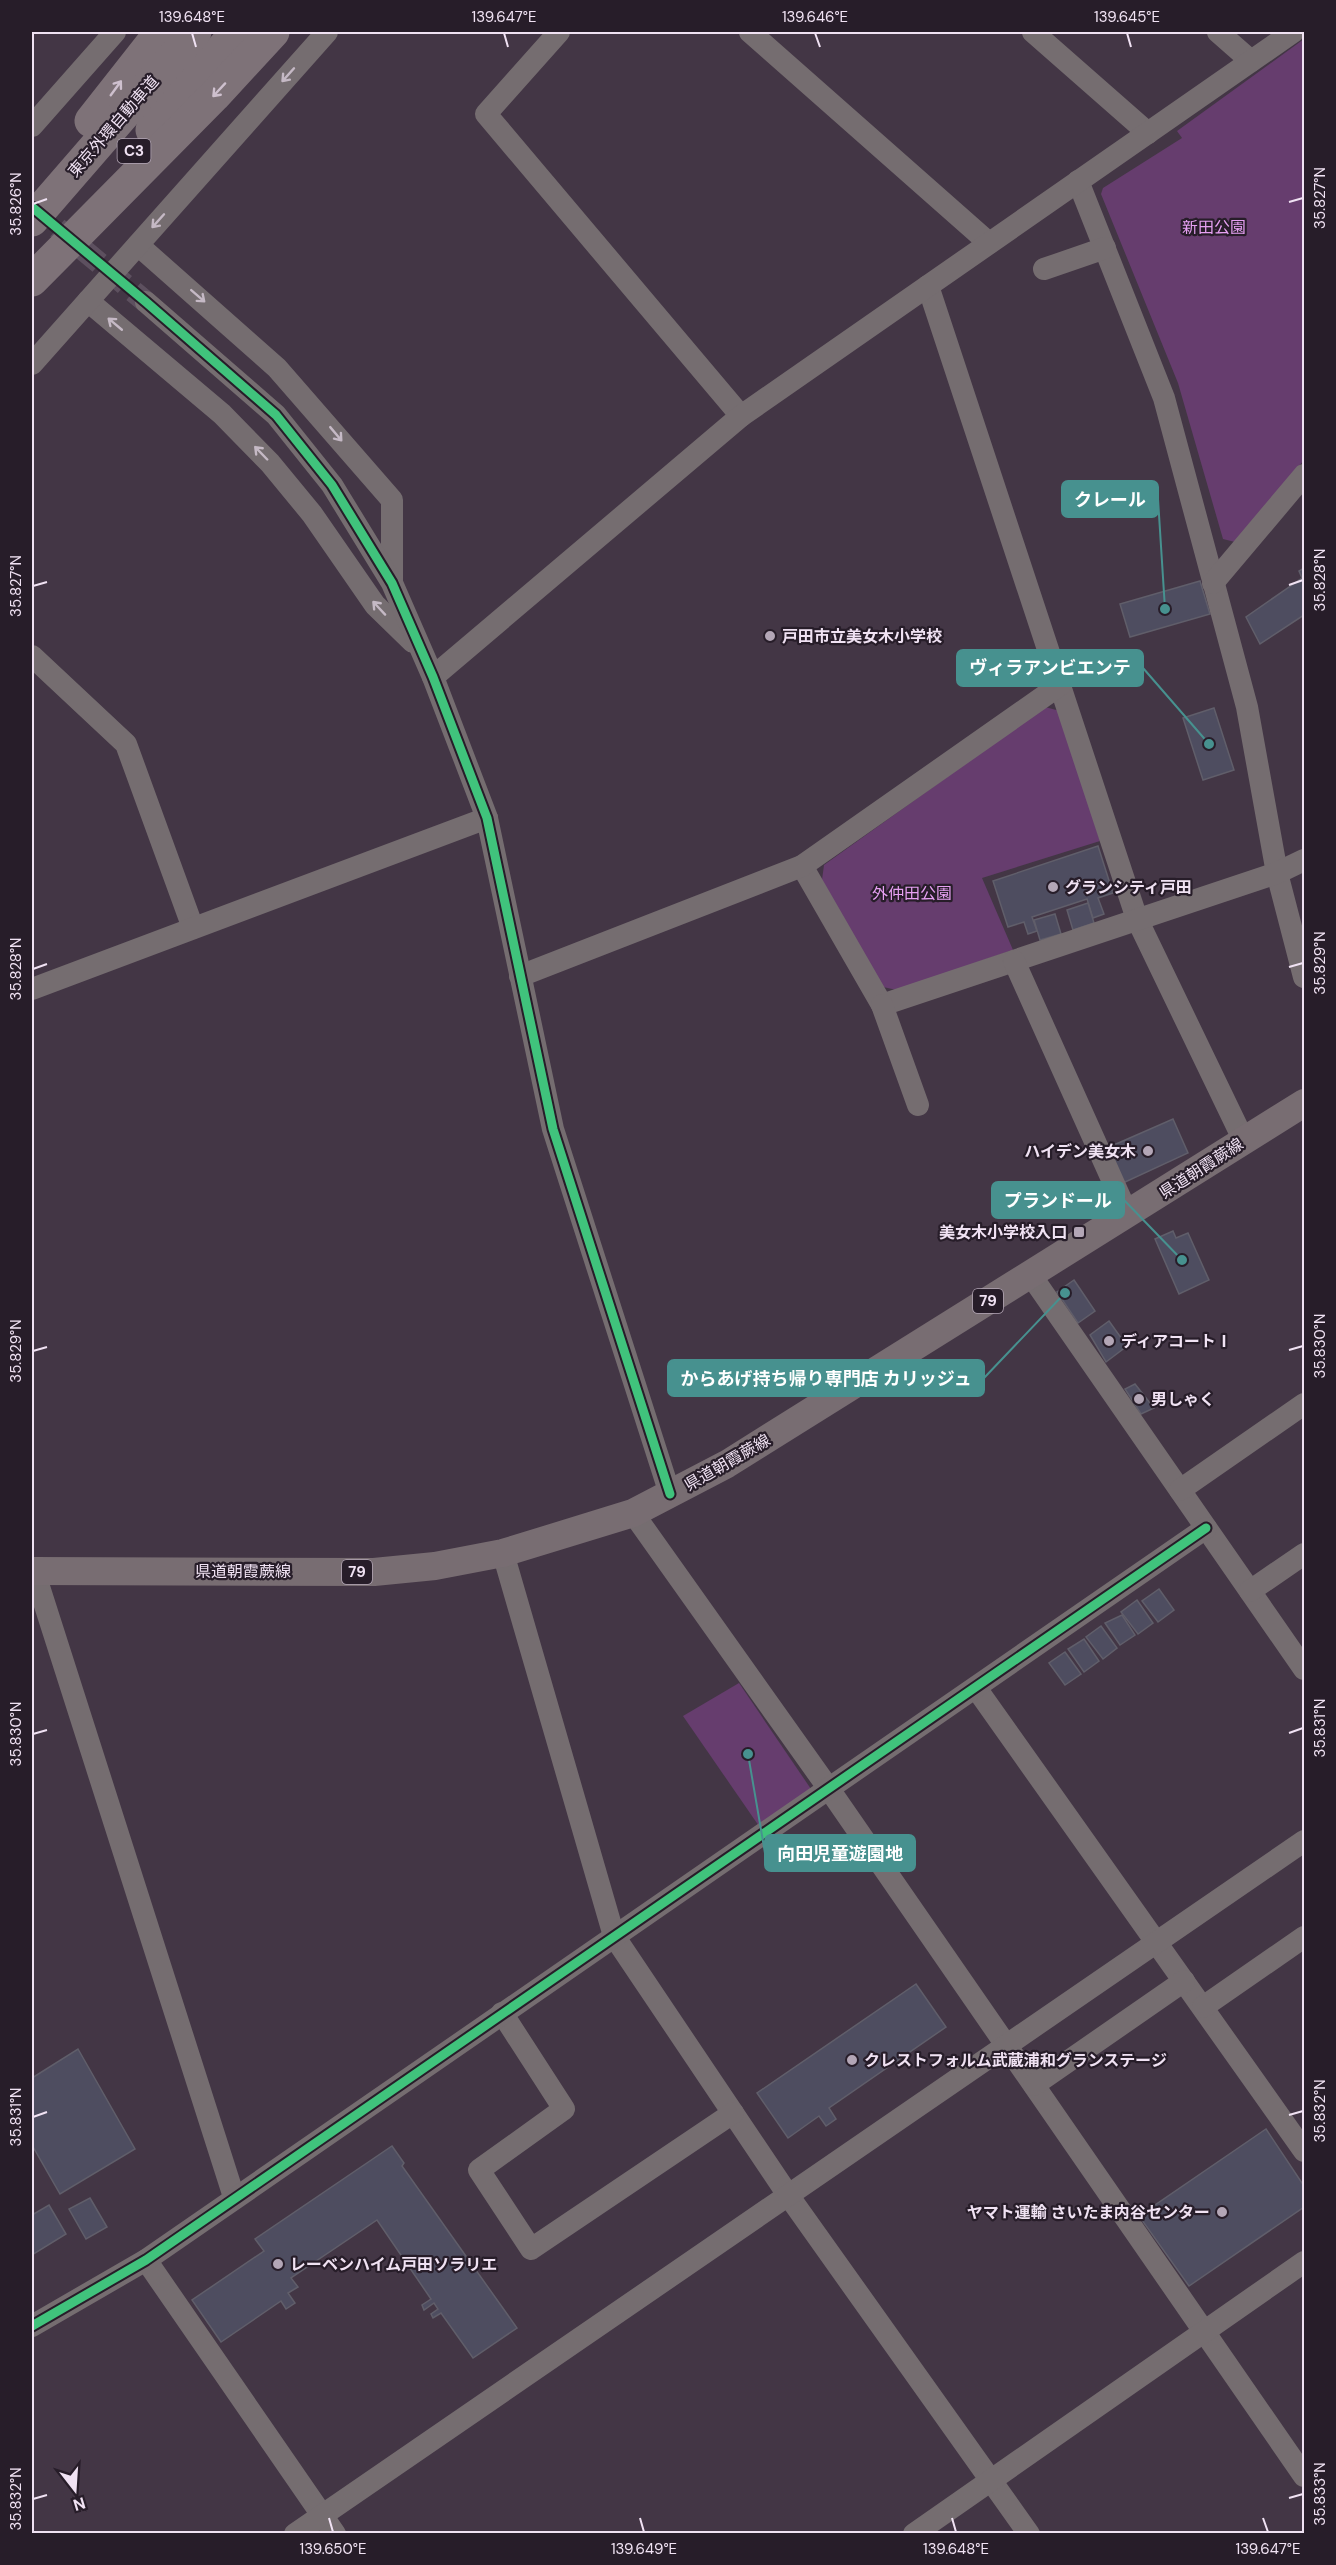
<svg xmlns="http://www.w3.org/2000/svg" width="1336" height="2565" font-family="'DM Sans','Noto Sans JP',sans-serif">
<rect width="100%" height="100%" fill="#433645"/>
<g fill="#663d6e">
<polygon points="1304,39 1304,460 1235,542 1223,539 1178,383 1101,194 1103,188 1182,138 1177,131"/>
<polygon points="1045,707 1060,711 1100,841 982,878 1013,950 897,990 883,987 822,880 824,865"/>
<polygon points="739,1683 813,1792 761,1829 683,1716"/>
</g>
<g fill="#4e4d60" stroke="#605e6a" stroke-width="1.5">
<polygon points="1304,568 1304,615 1260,644 1246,617 1302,578 1299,571"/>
<polygon points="1200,581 1210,614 1130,637 1120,604"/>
<polygon points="1214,708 1234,770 1203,780 1183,718"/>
<polygon points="1098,846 1113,893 1098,898 1104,914 1093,918 1087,899 1032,917 1037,931 1028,934 1024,922 1008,927 993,881"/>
<polygon points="1088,903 1094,923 1073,930 1067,910"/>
<polygon points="1055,914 1061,934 1040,940 1034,920"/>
<polygon points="1173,1119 1188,1153 1123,1183 1107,1148"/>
<polygon points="1173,1231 1176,1238 1188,1233 1209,1280 1179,1294 1155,1239"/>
<polygon points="1074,1280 1095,1311 1078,1323 1057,1292"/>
<polygon points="1109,1321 1127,1346 1106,1362 1090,1335"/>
<polygon points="1135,1384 1154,1408 1141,1414 1125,1389"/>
<polygon points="1159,1589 1174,1610 1158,1622 1142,1601"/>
<polygon points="1137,1600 1153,1623 1138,1634 1121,1612"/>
<polygon points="1122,1615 1135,1635 1120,1645 1105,1623"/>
<polygon points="1101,1626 1117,1648 1103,1659 1086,1637"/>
<polygon points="1084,1639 1099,1661 1084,1672 1068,1649"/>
<polygon points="1065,1652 1081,1674 1065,1685 1049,1663"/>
<polygon points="916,1984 946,2027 829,2108 836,2119 826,2126 819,2116 788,2138 757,2093"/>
<polygon points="78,2049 135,2149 60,2194 32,2145 32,2078"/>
<polygon points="1266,2129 1304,2186 1304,2207 1189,2286 1139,2216"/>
<polygon points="392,2146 404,2163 402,2166 517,2328 473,2358 441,2313 433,2318 431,2314 438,2309 434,2303 424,2310 422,2305 431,2299 377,2220 291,2278 298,2287 288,2293 295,2303 286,2309 281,2301 221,2342 192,2300 264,2251 255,2239"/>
<polygon points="90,2198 107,2227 86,2239 69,2209"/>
<polygon points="49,2205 66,2234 32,2255 32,2215"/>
</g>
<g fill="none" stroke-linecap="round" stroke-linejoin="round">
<polyline stroke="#5d505f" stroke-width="22" stroke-dasharray="22 11" stroke-linecap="butt" points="32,207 146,302"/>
<g stroke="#756d70" stroke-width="22">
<polyline points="559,32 486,114 741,416"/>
<polyline points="750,32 989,243"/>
<polyline points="1033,32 1148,133"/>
<polyline points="1218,32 1251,61"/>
<polyline points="32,126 115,32"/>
<polyline points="1078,181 1164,398 1247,707 1277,873 1304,977"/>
<polyline points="138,245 277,368 392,500 392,581"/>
<polyline points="1044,269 1105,248"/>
<polyline points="928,286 1137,919 1244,1141"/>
<polyline points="88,301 222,414 270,463 312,514 375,605 413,642"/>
<polyline points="146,302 276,415 332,485 392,583 433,677 487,818 553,1129 670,1494"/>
<polyline points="32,364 327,32"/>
<polyline points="1213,583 1304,475"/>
<polyline points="32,656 126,744 193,928"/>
<polyline points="433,677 741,416 1293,32"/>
<polyline points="802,866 882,1005 1277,873 1304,860"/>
<polyline points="1014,961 1128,1215"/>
<polyline points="520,976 802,866 1060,685"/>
<polyline points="32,989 487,818"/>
<polyline points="882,1005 918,1105"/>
<polyline points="1030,1274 1304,1669"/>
<polyline points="1180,1490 1304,1404"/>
<polyline points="633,1513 829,1789 1304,2476"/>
<polyline points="503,1553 614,1936 788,2195 1029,2534"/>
<polyline points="34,1571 234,2197"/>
<polyline points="1250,1591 1304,1554"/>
<polyline points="976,1688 1304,2151"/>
<polyline points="1203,2007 1304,1937"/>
<polyline points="502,2013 564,2109 479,2170 531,2249 733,2113"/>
<polyline points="1034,2085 1184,1981"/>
<polyline points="146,2260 335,2534"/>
<polyline points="32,2326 146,2260 1206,1528"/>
<polyline points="295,2534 1304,1841"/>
<polyline points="914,2534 1304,2262"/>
</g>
<polyline stroke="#786d72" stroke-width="28" points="32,1571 374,1572 435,1566 503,1553 633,1513 727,1464 1304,1103"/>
<g stroke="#7e7278" stroke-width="33">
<polyline points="91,121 161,32"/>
<polyline points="152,130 237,32"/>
<polyline points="32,220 195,32"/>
<polyline points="32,280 214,96 273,32"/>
</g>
<g stroke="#271d29" stroke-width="13">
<g id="cycleway">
<polyline points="32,207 146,302 276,415 332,485 392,583 433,677 487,818 553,1129 670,1494"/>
<polyline points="32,2326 146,2260 1206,1528"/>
</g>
</g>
<use href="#cycleway" stroke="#40c37c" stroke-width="9"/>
</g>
<defs><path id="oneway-shaft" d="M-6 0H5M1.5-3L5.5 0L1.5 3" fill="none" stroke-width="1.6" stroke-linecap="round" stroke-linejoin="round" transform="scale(1.5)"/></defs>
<g stroke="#c5b9c5">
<use href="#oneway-shaft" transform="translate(288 75) rotate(132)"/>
<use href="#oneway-shaft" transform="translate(158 221) rotate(132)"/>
<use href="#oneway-shaft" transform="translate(198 296) rotate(41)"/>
<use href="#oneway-shaft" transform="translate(115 324) rotate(-140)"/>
<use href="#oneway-shaft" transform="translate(336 434) rotate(50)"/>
<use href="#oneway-shaft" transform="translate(261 453) rotate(-134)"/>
<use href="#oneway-shaft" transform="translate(379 608) rotate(-133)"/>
</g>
<g stroke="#cec0ce">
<use href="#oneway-shaft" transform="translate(116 88) rotate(-54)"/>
<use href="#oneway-shaft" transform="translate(219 90) rotate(133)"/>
</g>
<path fill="none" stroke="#f0e2f3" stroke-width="2" d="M192 33 196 47M504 33 508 47M815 33 820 47M1127 33 1131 47M1289 202 1303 198M33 204 47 199M1289 585 1303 580M33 586 47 582M1289 967 1303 963M33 969 47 964M1289 1350 1303 1346M33 1351 47 1347M1289 1733 1303 1728M33 1734 47 1730M1289 2115 1303 2111M33 2117 47 2112M1289 2498 1303 2494M33 2499 47 2495M329 2518 333 2532M640 2518 644 2532M952 2518 956 2532M1263 2518 1268 2532"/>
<g fill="#b3a6b6" stroke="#271d29" stroke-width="2">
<circle cx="770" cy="636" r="6"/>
<circle cx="1053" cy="887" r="6"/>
<circle cx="1148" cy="1151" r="6"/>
<rect x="1073" y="1226" width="12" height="12" rx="3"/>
<circle cx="1109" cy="1341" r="6"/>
<circle cx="1139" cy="1399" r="6"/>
<circle cx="852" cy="2060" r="6"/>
<circle cx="1222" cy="2212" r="6"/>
<circle cx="278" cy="2264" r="6"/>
</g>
<g text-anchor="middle" stroke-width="4.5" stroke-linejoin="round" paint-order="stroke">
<g fill="#271d29" stroke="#b4a7b6" stroke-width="1.5">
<rect x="117.5" y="139" width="33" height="24" rx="4.5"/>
<rect x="973" y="1289" width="30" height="24" rx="4.5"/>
<rect x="342" y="1560" width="30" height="24" rx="4.5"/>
</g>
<g font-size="15" font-weight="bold" fill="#f0e2f3">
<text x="134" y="156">C3</text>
<text x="988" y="1306">79</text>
<text x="357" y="1577">79</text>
</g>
<g font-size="16" fill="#f0e2f3" stroke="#271d29">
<text transform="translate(113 126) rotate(-49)" y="6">東京外環自動車道</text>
<text transform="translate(1201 1168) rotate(-33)" y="6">県道朝霞蕨線</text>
<text transform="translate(727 1462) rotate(-30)" y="6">県道朝霞蕨線</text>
<text x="243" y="1577">県道朝霞蕨線</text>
</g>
<g font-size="16" fill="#e6a0f2" stroke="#271d29">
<text x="1214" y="233">新田公園</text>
<text x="912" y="899">外仲田公園</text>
</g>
<g font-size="16" font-weight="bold" fill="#f0e2f3" stroke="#271d29" text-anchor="start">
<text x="782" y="642">戸田市立美女木小学校</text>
<text x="1065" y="893">グランシティ戸田</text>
<text x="1136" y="1157" text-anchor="end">ハイデン美女木</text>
<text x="1067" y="1238" text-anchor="end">美女木小学校入口</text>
<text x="1121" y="1347">ディアコートⅠ</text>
<text x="1151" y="1405">男しゃく</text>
<text x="864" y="2066">クレストフォルム武蔵浦和グランステージ</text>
<text x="1210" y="2218" text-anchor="end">ヤマト運輸 さいたま内谷センター</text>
<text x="290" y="2270">レーベンハイム戸田ソラリエ</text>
</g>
</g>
<path fill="none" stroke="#47918f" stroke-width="2" d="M1165 609L1158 499M1209 744L1143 668M1182 1260L1124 1200M1065 1293L984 1378M748 1754L765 1853"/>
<g fill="#47918f" stroke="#271d29" stroke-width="2">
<circle cx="1165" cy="609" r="6"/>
<circle cx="1209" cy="744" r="6"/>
<circle cx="1182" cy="1260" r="6"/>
<circle cx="1065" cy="1293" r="6"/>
<circle cx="748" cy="1754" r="6"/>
</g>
<g fill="#47918f" stroke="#47918f" stroke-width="2">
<rect x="1062" y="481" width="96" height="36" rx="6"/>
<rect x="957" y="650" width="186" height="36" rx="6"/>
<rect x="992" y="1182" width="132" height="36" rx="6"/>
<rect x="668" y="1360" width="316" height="36" rx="6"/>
<rect x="765" y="1835" width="150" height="36" rx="6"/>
</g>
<g font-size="18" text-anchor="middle" font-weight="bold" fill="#fff">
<text x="1110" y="506">クレール</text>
<text x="1050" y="674">ヴィラアンビエンテ</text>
<text x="1058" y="1207">プランドール</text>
<text x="826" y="1385">からあげ持ち帰り専門店 カリッジュ</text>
<text x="840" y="1860">向田児童遊園地</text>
</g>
<rect width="1336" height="2565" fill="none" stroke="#271d29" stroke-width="66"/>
<g transform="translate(75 2490) rotate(163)" stroke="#271d29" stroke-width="4.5" paint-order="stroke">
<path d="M0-4.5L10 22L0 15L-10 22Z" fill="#f0e2f3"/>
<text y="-9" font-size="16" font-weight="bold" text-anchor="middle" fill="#f0e2f3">N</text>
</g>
<rect x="33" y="33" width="1270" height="2499" fill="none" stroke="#f0e2f3" stroke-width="2"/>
<g font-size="15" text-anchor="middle" fill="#f0e2f3">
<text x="192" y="22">139.648°E</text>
<text x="504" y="22">139.647°E</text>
<text x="815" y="22">139.646°E</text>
<text x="1127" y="22">139.645°E</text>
<text transform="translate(1320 198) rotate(-90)" y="5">35.827°N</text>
<text transform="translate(16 204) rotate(-90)" y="5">35.826°N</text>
<text transform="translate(1320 580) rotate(-90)" y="5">35.828°N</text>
<text transform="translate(16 586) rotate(-90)" y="5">35.827°N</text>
<text transform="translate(1320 963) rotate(-90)" y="5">35.829°N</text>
<text transform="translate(16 969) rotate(-90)" y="5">35.828°N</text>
<text transform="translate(1320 1346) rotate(-90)" y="5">35.830°N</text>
<text transform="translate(16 1351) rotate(-90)" y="5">35.829°N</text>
<text transform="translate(1320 1728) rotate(-90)" y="5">35.831°N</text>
<text transform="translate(16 1734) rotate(-90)" y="5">35.830°N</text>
<text transform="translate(1320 2111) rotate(-90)" y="5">35.832°N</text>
<text transform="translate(16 2117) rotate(-90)" y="5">35.831°N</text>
<text transform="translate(1320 2494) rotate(-90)" y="5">35.833°N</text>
<text transform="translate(16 2499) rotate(-90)" y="5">35.832°N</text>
<text x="333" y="2554">139.650°E</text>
<text x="644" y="2554">139.649°E</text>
<text x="956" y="2554">139.648°E</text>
<text x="1268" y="2554">139.647°E</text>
</g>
</svg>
